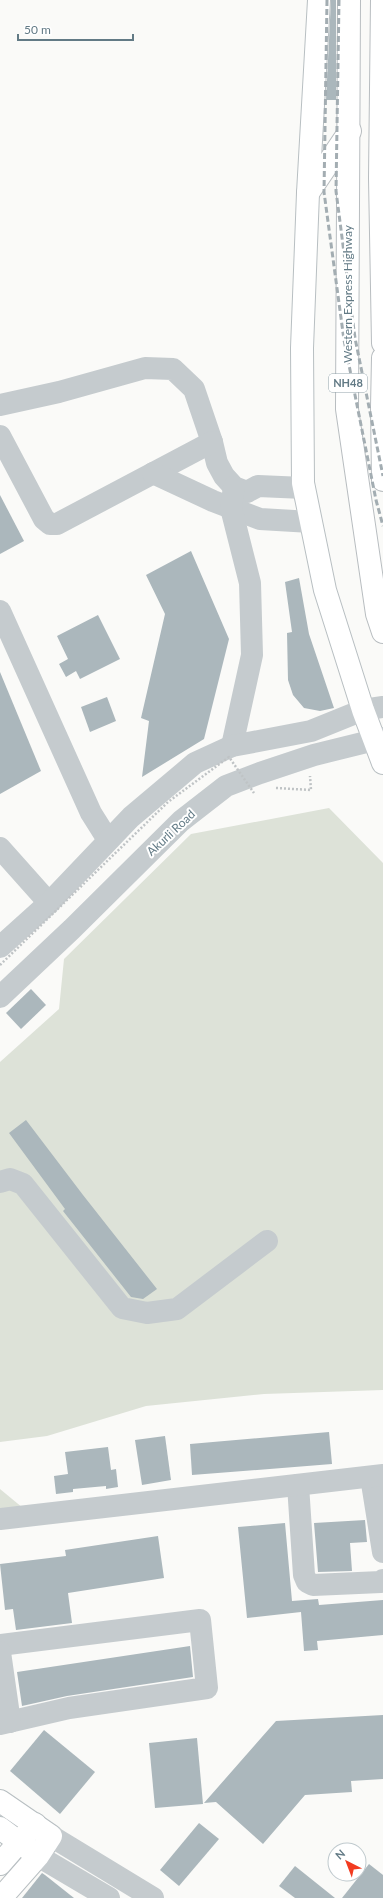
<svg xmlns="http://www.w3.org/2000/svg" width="383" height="1898" font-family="Lato,sans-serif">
<rect width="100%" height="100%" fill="#fafaf8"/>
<g fill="#dde2d8">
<polygon points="329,808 383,863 383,1390 264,1394 146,1406 47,1436 0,1442 0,1062 59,1009 64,959 191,834"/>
<polygon points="0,1489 23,1508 0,1511"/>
</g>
<g fill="#abb7bc">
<polygon points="331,0 336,0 336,100 326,100"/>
<polygon points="0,495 24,541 0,554"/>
<polygon points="191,551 229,639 204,739 142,777 149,721 141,718 165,614 146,575"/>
<polygon points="299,578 309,634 334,708 320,711 304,708 293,695 288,680 287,633 292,632 285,582"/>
<polygon points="98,615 120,659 80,679 76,671 66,677 59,664 68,659 57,636"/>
<polygon points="0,672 41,771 0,794"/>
<polygon points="107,697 116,721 90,732 81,707"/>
<polygon points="31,989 46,1005 21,1029 6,1013"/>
<polygon points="26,1120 83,1195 157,1289 143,1299 131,1297 63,1211 65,1209 9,1133"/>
<polygon points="329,1432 332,1464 192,1475 190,1444"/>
<polygon points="165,1436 171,1480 142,1485 135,1440"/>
<polygon points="108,1447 111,1470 116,1469 118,1487 106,1489 106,1486 73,1489 73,1492 56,1494 54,1476 68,1474 65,1452"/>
<polygon points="365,1520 367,1542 350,1543 352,1571 318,1572 314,1523"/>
<polygon points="285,1523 292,1601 318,1599 319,1605 383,1600 383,1635 317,1641 318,1650 304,1651 301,1612 247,1618 238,1527"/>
<polygon points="158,1536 164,1578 68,1593 72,1623 16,1630 13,1609 5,1610 0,1564 66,1556 65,1550"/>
<polygon points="190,1646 193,1677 67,1696 22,1706 17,1672"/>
<polygon points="383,1715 383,1779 351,1781 352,1792 305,1795 263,1844 216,1802 204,1803 276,1721"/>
<polygon points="44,1730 95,1772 60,1814 10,1771"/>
<polygon points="197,1738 203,1804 155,1808 149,1743"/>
<polygon points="199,1823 219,1839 179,1886 160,1870"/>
<polygon points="369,1864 383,1875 383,1898 342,1898"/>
<polygon points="295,1866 335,1898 295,1898 279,1886"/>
<polygon points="42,1873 45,1875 74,1898 22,1898"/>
</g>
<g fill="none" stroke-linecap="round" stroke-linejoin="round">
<g stroke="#b8bfc2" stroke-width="24">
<g id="major">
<polyline points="319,0 308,193 302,348 303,483 325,590 363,710 383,763"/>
<polyline points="0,1801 51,1836 38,1856 1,1898"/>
<polyline points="0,1828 31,1851"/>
<polyline points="0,1864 35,1824"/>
</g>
</g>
<g stroke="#b8bdc0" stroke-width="24">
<g id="highway">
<polyline points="349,0 347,409 377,614 383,632"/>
<polyline points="382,0 380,178 383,343"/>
<polyline points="308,193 350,131"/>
<polyline points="383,358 382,407 383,480"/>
</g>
</g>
<polyline stroke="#bfc3c5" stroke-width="2.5" stroke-dasharray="2 2" stroke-linecap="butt" points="276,788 311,790 310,776"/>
<g stroke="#c5cbce" stroke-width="22">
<polyline points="0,405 59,392 145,368 173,369 194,389 212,442 217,463 224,476 234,487 247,492 258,486 304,488"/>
<polyline points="0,436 44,519 50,524 57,524 212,442"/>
<polyline points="153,473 213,501 260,519 311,522"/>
<polyline points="0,611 91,813 108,840"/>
<polyline points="232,746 252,655 250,583 231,508 234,487"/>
<polyline points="0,848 49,903"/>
<polyline points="0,947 49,903 131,817 195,763 232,746 311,731 363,710 383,707"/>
<polyline points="0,997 72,929 181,821 226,786 260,773 314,755 383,738"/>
<polyline points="0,1182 10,1179 23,1184 122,1308 147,1313 177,1309 267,1241"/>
<polyline points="371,1477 383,1552"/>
<polyline points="298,1485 304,1575 307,1582 313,1585 381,1582 383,1580"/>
<polyline points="0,1519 383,1475"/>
<polyline points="0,1645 200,1620 207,1688 69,1708 0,1724"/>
<polyline points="0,1652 10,1722"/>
<polyline points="51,1836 153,1898"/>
<polyline points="38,1856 109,1898"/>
</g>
<use href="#major" stroke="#fff" stroke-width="22"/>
<use href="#highway" stroke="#fff" stroke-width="22"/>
<g stroke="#a3adb2" stroke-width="3" stroke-dasharray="6 3" stroke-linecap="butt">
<polyline points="327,0 324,192 344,340 376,500 383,526"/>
<polyline points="339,0 336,191 355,338 383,476"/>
</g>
<polyline stroke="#bfc3c5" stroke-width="2.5" stroke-dasharray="2 2" stroke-linecap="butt" points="0,965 168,802 229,757 254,793"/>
</g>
<g text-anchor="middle" stroke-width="4" stroke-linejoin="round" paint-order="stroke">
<rect fill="#fff" stroke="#91a2aa" stroke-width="1" x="329" y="374" width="38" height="18" rx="3"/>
<g font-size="11" font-weight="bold" fill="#627a85">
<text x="348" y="387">NH48</text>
</g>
<g font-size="12" fill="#627a85" stroke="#fff">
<text transform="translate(348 294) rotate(-90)" y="4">Western Express Highway</text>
<text transform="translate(171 833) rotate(-43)" y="4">Akurli Road</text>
</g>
</g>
<g transform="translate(347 1862) rotate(318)"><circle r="19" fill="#ffffff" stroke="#c0cace"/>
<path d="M0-3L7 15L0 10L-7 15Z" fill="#f23b20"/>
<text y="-6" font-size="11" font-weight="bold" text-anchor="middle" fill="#627a85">N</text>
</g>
<path d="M18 34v6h115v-6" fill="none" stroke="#627a85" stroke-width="2"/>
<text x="24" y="34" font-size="12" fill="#627a85" stroke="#ffffff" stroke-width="3" paint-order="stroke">50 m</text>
</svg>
